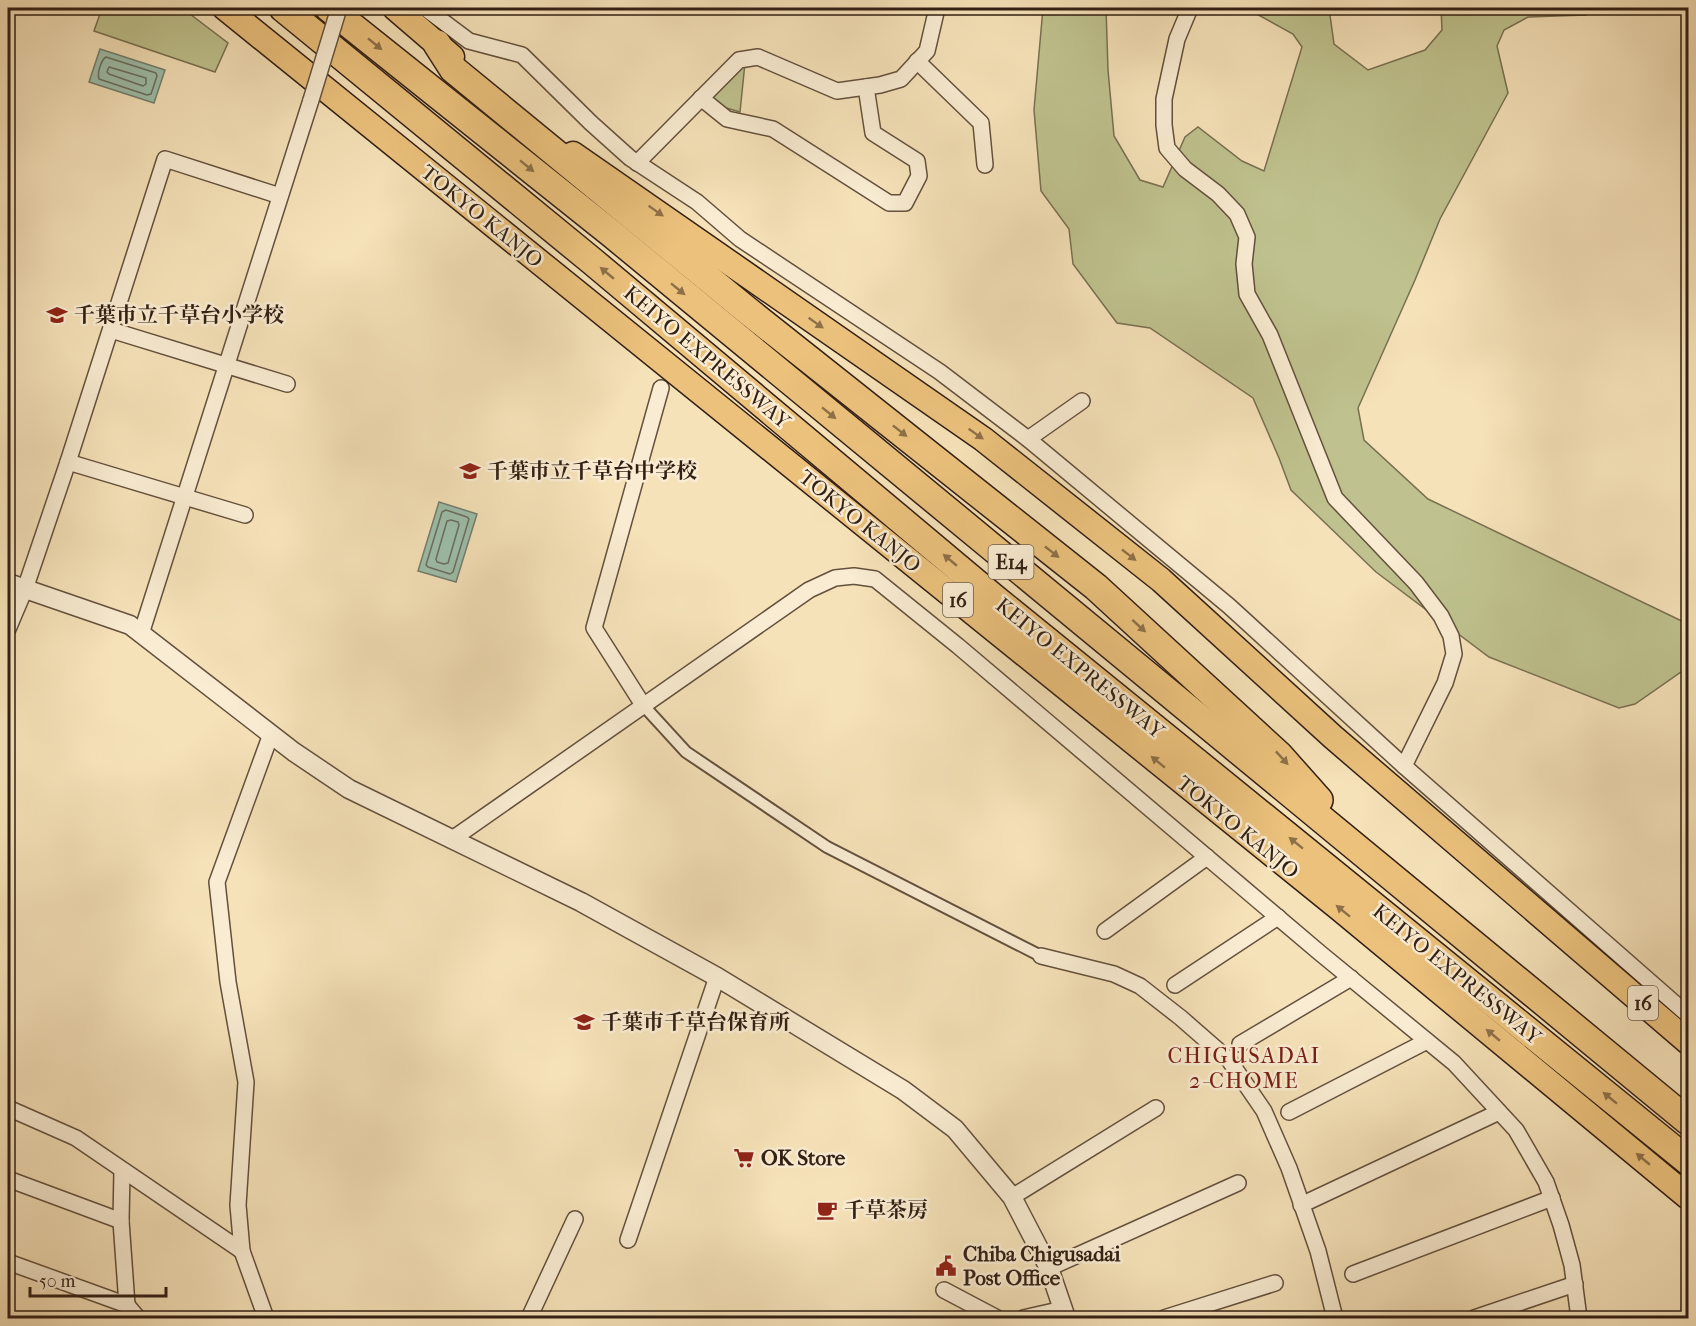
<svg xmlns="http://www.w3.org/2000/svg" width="1696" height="1326" font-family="'IM FELL French Canon','Noto Serif JP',serif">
<rect width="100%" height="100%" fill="#f6e2b9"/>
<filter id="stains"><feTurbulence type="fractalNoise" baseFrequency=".00333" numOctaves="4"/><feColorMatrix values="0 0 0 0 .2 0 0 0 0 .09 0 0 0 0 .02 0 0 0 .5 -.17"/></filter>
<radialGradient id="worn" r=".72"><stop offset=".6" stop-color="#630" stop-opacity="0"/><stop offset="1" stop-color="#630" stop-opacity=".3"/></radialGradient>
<g fill="#bfc28e" stroke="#787051" stroke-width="1.5">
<polygon points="102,8 182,8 228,43 215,72 94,31"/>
<polygon points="1043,8 1106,8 1108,70 1114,136 1140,180 1163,187 1185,137 1198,127 1242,161 1264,171 1302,47 1293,34 1253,12 1257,8 1329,8 1334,44 1368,70 1425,50 1442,30 1441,8 1594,8 1586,15 1528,17 1504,30 1497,46 1508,93 1440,219 1415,280 1358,408 1364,440 1428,499 1688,624 1688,667 1635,704 1619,708 1489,657 1376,572 1291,490 1279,458 1253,398 1150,328 1117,323 1073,264 1069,229 1041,191 1034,110"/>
<polygon points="745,63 740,112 723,107 710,97"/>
</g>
<g fill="#9dbfab" stroke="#727f6f" stroke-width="1.5">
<polygon points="100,49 165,70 154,103 89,82"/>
<polygon points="439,502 477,514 456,582 418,571"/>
</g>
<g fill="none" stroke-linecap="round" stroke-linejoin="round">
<g stroke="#686f60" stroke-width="1.5">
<path d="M106 57 156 73 157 76 151 94 147 95 99 79C97 73 101 60 106 57Z"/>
<polygon points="109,67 146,78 146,84 143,86 109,74 107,72"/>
<polygon points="446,510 467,517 469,519 453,572 450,574 428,567 426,565 442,512"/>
<polygon points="451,520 458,522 459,525 448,563 444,564 437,562 436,559 447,521"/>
</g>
<g stroke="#63503d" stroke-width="14">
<polyline id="pedestrian" points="643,705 686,752 827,847 1041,956"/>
</g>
<g stroke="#63503d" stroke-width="18">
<g id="minor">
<polyline points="425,8 469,41 522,55 591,123 630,158 697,202 740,239 940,372 1028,439 1229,606 1404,766 1688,1015"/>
<polyline points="1190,8 1177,39 1164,99 1164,125 1167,148 1185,169 1218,194 1237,214 1247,237 1244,264 1247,294 1270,335 1335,498 1416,583 1441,616 1451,636 1454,654 1445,683 1404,766"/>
<polyline points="917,61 981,123 985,165"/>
<polyline points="701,98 727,119 773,129 889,203 905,203 919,176 917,161 873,133 866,87"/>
<polyline points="637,163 739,60 758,57 837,91 880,85 901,79 927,51 937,8"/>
<polyline points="111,330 287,384"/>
<polyline points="1028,439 1082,401"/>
<polyline points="68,462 245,515"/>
<polyline points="8,629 25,589 68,462 165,159 280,196"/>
<polyline points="141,634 311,100"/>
<polyline points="643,705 594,628 661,388"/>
<polyline points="451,840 809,590 835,578 854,576 875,579 958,646 1320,953 1454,1063 1516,1130 1546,1182 1561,1225 1572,1265 1579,1318"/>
<polyline points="1105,931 1207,857"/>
<polyline points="1041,956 1114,974 1140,986 1181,1018 1229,1060 1264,1111 1289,1168 1318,1251 1335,1318"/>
<polyline points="1175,985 1278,917"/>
<polyline points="1240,1044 1351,978"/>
<polyline points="8,1108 76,1138 242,1251"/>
<polyline points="1289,1112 1427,1041"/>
<polyline points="122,1170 121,1221 127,1305"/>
<polyline points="8,1179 121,1221"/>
<polyline points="1012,1197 1156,1108"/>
<polyline points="1301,1205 1499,1112"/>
<polyline points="628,1240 717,977"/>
<polyline points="8,1262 127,1305 138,1318"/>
<polyline points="1049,1268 1238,1183"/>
<polyline points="1353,1274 1552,1198"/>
<polyline points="944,1290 997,1318"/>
<polyline points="266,1318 242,1251 238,1205 246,1082 228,982 217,882 271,734"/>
<polyline points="529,1318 575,1219"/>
<polyline points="1023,1318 1063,1309"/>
<polyline points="1164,1318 1275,1283"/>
<polyline points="1474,1318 1575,1284"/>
</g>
</g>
<g stroke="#63503d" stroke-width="21">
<polyline id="tertiary" points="8,583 130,625 294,752 349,789 581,902 717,977 903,1090 955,1129 1012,1197 1049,1268 1066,1318"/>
</g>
<g stroke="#321f14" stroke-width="27">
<g id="trunk">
<polyline points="225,8 1340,909 1688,1197"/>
<polyline points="395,8 452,57"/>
<polyline points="573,154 983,439 1161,580 1333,737 1688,1042"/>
</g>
</g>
<g stroke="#321f14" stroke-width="30">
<g id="motorway">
<polyline points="283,8 592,261 994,598 1688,1161"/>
<polyline points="329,8 612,234 1688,1121"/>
<polyline points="437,44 453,69 748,311 1096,587 1279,755 1319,800"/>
</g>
</g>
<use href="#pedestrian" stroke="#f9ecd2" stroke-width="10"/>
<use href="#minor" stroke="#f9ecd2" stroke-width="15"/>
<use href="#tertiary" stroke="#f9ecd2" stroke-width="18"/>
<use href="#trunk" stroke="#ebc17c" stroke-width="24"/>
<use href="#motorway" stroke="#ebc17c" stroke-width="27"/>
<g stroke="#63503d" stroke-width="18" stroke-linecap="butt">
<polyline id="minor-bridge" points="311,100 339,8"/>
</g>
<use href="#minor-bridge" stroke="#f9ecd2" stroke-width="15"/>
</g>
<defs><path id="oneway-solid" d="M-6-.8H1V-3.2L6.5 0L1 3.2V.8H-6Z" transform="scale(1.5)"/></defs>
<g fill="#8e7048">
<use href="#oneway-solid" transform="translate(375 44) rotate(39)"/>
<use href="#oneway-solid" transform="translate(527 166) rotate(39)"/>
<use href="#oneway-solid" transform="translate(656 211) rotate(35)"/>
<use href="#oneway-solid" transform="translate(607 273) rotate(-140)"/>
<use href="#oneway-solid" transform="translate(678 289) rotate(39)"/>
<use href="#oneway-solid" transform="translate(816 323) rotate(35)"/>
<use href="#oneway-solid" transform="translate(829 413) rotate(39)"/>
<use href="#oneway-solid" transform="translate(900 431) rotate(38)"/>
<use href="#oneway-solid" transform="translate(976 434) rotate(35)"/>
<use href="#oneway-solid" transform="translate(1052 552) rotate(38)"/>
<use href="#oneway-solid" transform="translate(1129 555) rotate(38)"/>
<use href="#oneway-solid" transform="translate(950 560) rotate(-140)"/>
<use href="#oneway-solid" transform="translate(1139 626) rotate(42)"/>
<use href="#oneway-solid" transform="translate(1282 758) rotate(47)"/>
<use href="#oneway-solid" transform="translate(1158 762) rotate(-141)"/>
<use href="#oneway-solid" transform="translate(1296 843) rotate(-141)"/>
<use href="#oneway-solid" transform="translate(1343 911) rotate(-141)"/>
<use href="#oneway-solid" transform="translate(1493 1035) rotate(-140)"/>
<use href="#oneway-solid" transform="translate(1610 1098) rotate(-141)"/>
<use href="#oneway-solid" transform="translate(1643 1159) rotate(-140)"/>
</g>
<defs>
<g id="school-bare" transform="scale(1.62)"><path d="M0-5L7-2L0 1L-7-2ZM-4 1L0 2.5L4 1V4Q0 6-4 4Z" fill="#8f2418" stroke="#f9ecd2" stroke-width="2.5" paint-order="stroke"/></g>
<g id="supermarket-bare" transform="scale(1.62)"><path d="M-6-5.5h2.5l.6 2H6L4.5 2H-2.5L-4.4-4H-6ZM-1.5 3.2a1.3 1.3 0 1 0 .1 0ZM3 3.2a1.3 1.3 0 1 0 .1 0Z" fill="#8f2418" stroke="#f9ecd2" stroke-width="2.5" paint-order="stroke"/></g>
<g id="cafe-bare" transform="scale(1.62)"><path d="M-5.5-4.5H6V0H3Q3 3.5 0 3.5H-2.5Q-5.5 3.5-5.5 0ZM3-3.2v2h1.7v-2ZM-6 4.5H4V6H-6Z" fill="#8f2418" stroke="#f9ecd2" stroke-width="2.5" paint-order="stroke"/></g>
<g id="civic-bare" transform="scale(1.62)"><path d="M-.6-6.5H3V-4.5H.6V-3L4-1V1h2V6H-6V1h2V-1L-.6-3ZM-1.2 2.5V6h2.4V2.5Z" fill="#8f2418" stroke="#f9ecd2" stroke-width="2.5" paint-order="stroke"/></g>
</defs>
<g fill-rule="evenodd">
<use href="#school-bare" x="57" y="315"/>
<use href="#school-bare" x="470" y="471"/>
<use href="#school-bare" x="584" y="1022"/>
<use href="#supermarket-bare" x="744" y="1158"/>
<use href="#cafe-bare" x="827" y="1210"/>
<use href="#civic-bare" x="946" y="1266"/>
</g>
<g text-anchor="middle" stroke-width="5" stroke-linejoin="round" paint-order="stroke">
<g fill="#f9ecd2" stroke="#6e5c4d" stroke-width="1.5">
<rect x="988.5" y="545" width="45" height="34" rx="4.5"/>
<rect x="943" y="583" width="30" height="34" rx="4.5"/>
<rect x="1628" y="986" width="30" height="34" rx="4.5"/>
</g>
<g font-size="20" font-weight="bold" fill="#321f14">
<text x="1011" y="569">E14</text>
<text x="958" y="607">16</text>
<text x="1643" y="1010">16</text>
</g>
<g font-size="21" fill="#321f14" stroke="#f9ecd2">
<text transform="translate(482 216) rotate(39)" y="7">TOKYO KANJO</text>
<text transform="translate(707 357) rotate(40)" y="7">KEIYO EXPRESSWAY</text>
<text transform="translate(860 521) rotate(39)" y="7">TOKYO KANJO</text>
<text transform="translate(1080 668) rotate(39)" y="7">KEIYO EXPRESSWAY</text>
<text transform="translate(1238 827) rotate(39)" y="7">TOKYO KANJO</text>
<text transform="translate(1457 974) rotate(39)" y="7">KEIYO EXPRESSWAY</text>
</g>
<g font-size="21" font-weight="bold" fill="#321f14" stroke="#f9ecd2" text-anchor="start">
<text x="74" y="322">千葉市立千草台小学校</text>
<text x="487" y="478">千葉市立千草台中学校</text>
<text x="601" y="1029">千葉市千草台保育所</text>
<text x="761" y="1165">OK Store</text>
<text x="844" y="1217">千草茶房</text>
<text x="963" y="1261">Chiba Chigusadai<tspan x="963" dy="24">Post Office</tspan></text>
</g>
<g font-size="22" letter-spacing="1.5" fill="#7a1f14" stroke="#f9ecd2">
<text x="1244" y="1063">CHIGUSADAI<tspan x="1244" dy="25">2-CHOME</tspan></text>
</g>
</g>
<rect width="1696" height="1326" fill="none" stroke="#f6e2b9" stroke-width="30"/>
<rect x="9" y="9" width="1678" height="1308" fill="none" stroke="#321f14" stroke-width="3"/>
<rect x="15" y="15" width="1666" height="1296" fill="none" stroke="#321f14" stroke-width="1.5"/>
<path d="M30 1287v9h136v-9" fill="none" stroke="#321f14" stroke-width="3"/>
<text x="39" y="1287" font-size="18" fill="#321f14" stroke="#f9ecd2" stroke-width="4.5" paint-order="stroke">50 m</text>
<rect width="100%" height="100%" filter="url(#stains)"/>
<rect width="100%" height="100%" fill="url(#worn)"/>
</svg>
